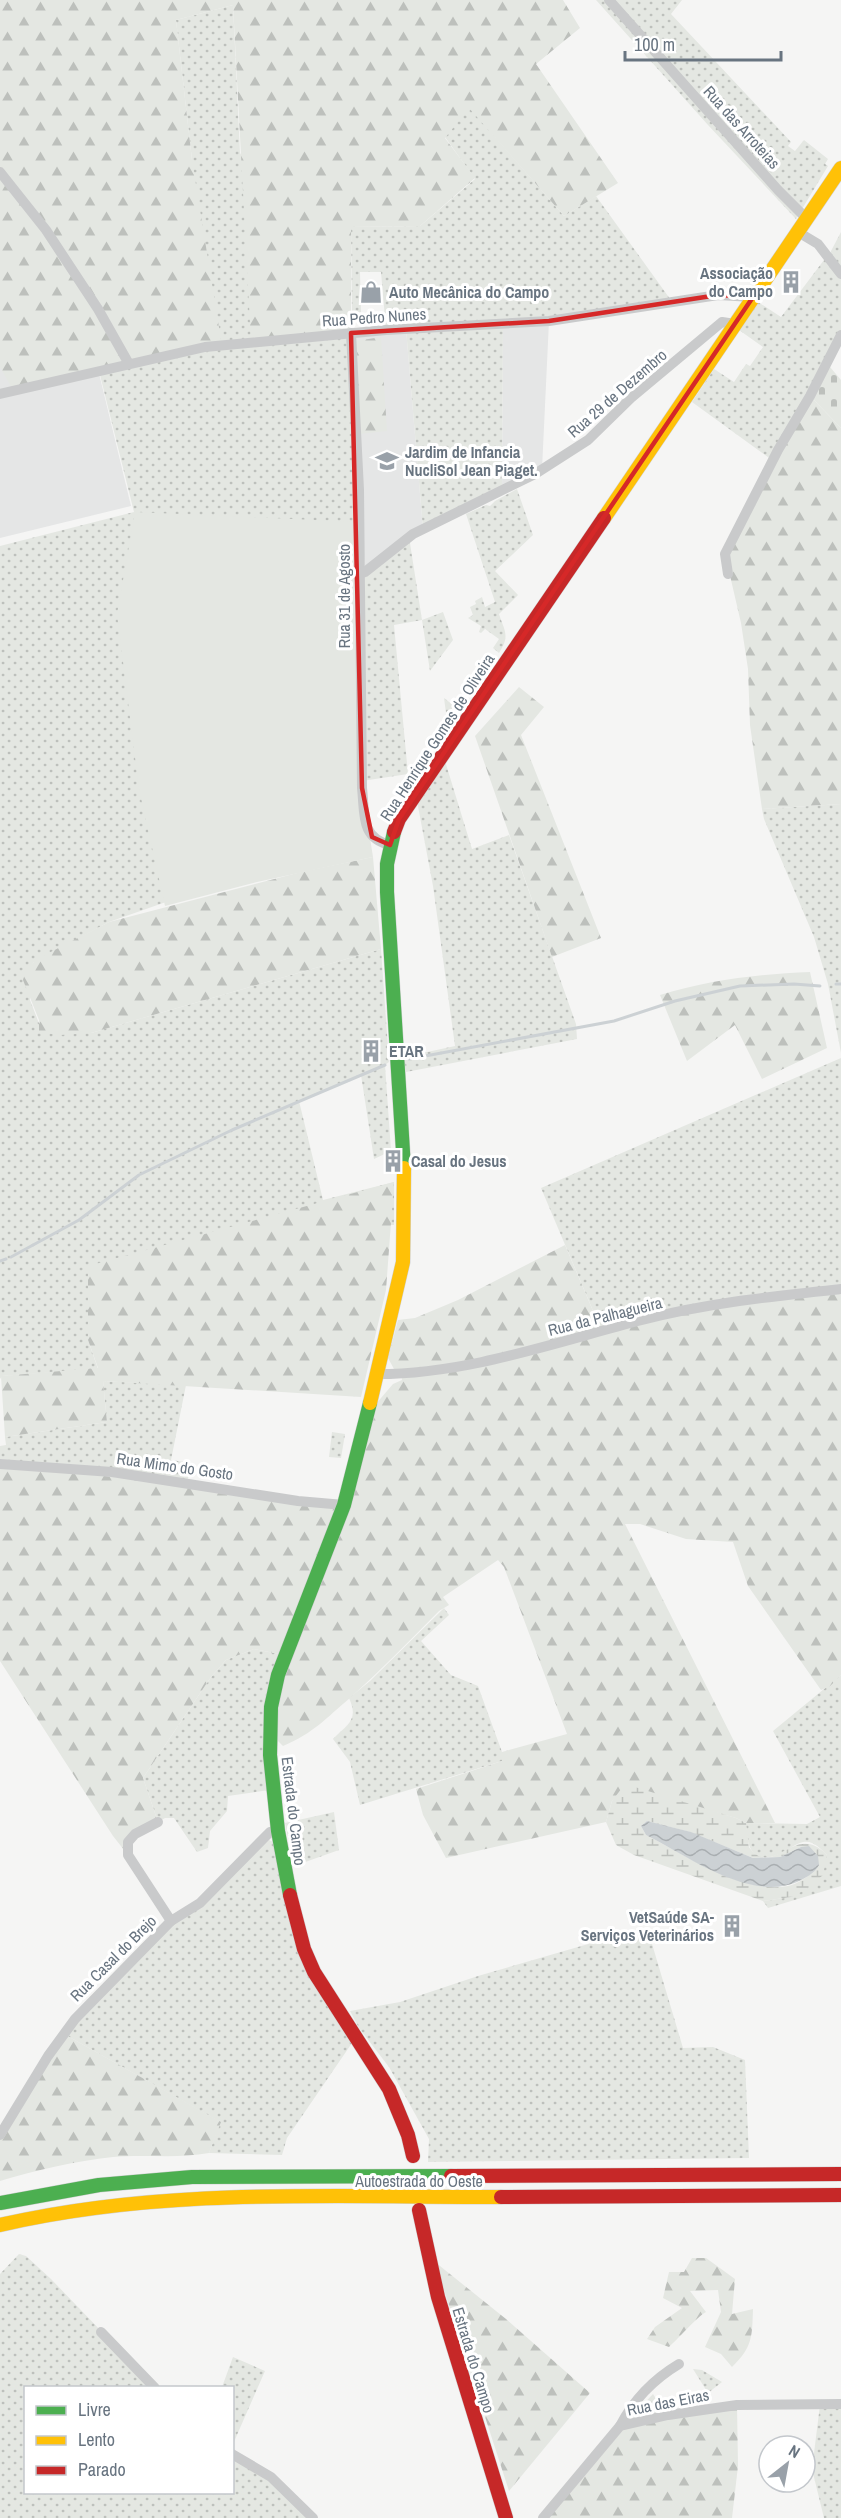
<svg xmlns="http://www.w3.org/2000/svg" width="841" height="2518" font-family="'Archivo Narrow',sans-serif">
<defs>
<pattern id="grass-dots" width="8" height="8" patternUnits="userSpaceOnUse" patternTransform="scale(1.5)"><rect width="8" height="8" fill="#e4e7e2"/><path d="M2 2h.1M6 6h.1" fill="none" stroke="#bdc0bc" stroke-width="1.8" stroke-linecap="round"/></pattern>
<pattern id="forest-firs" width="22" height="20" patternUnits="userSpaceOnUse" patternTransform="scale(1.5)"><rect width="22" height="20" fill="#e4e7e2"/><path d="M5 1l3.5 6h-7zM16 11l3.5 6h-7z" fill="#bdc0bc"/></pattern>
<pattern id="wetland-marsh" width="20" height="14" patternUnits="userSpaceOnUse" patternTransform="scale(1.5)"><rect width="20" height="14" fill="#e4e7e2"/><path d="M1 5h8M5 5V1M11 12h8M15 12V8" fill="none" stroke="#bdc0bc"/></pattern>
<pattern id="cemetery-stones" width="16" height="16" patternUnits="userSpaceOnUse" patternTransform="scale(1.5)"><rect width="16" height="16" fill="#e4e7e2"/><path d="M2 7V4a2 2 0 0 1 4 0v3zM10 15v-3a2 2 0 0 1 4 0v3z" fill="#bdc0bc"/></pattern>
<pattern id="water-waves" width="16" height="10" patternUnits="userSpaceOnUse" patternTransform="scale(1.5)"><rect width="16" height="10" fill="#ccd1d4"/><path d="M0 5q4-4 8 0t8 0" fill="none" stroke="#a9aeb1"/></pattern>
</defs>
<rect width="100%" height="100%" fill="#f5f5f4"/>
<g fill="#e5e6e6">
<polygon points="549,321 542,469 502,489 503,324"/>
<polygon points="406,329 423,529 365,572 351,333"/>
<polygon points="0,365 97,365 131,506 0,538"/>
</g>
<g fill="url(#grass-dots)">
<polygon points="596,0 682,0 671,14 791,142 788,146 795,151 804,140 828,159 825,164 828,166 796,219 708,125"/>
<polygon points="233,5 240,153 351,333 359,522 166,902 109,922 33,963 30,1000 40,1026 91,1033 381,949 389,1062 385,1065 391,1151 374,1159 361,1075 299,1101 323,1200 394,1182 394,1225 388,1225 88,1340 98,1369 2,1376 0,1379 0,546 134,512 99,371 192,160 176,20"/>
<polygon points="469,107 564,216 596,196 673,303 503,324 502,489 423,529 406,329 386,330 381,272 360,272 361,312 352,313 351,227 420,226 475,179 445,137"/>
<polygon points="841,232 841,335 772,460 692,402 714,369 734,382 746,364 750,366 763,347 739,330 758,302 781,317 827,256 830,258 831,251"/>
<path d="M517 489 533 535 495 571 518 595 499 614C505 632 510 636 499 653L493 648 499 639 485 629 481 633 479 632 481 626 468 618 473 615 470 607 476 604 475 601 482 597 485 607 495 602 466 514 486 505 490 506 495 501Z"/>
<polygon points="409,537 422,620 443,612 453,640 430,671 422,620 394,625 408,774 362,781 365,572"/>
<polygon points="459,697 466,702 448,728 444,698 453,705"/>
<polygon points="445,761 472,849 509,835 576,1024 577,1039 406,1072 404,1057 455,1046 433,886 417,801"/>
<polygon points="841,804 841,1053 828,984 814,937 764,819 762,809"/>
<polygon points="841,1058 841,1289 602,1332 541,1188"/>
<polygon points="103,1381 186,1385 171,1460 191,1463 187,1483 0,1464 0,1446 6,1445 5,1437 107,1422"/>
<polygon points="332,1432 345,1434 341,1458 329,1457"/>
<path d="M444 1608 449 1615 421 1641 451 1675 478 1686 502 1752V1761L360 1805 350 1762 333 1739C348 1724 359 1720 349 1698L370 1681Z"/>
<polygon points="254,1649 279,1654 269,1790 228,1796 227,1811 210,1831 208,1848 197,1852 174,1818 165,1818 158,1822 143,1778 211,1677 226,1660"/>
<path d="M841 1675V1886L768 1908 763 1901 791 1897 827 1855C821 1849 813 1840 803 1842 794 1844 786 1852 777 1855 750 1865 747 1844 746 1823L807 1824 820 1817 773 1731Z"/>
<polygon points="334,1812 339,1850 294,1866 285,1823"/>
<polygon points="269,1840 275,1843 294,1939 352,2043 287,2138 282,2155 209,2153 220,2122 64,2034 136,1956"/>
<polygon points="647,1927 683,2048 713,2047 745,2060 749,2158 428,2162 429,2139 389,2067 359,2028 350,2011 400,2002 478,1976"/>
<polygon points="19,2254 26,2256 51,2279 155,2387 26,2388 26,2492 232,2492 233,2454 263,2471 313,2518 0,2518 0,2274"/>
<polygon points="233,2357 265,2371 233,2444 232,2388 222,2387"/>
<polygon points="693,2369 702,2370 722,2382 708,2393"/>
<polygon points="653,2394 659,2403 666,2398 673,2409 629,2419"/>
<polygon points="841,2404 841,2518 824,2518 812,2469 820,2405"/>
</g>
<g fill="url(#forest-firs)">
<polygon points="0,0 563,0 580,28 536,64 618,183 564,216 469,108 445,138 475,178 420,226 351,227 351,333 251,342 233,5 176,20 192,160 222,346 13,390 0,367"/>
<polygon points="381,337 387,431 359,434 356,341"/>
<polygon points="810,396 841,428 841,804 762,809 750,725 748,669 741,623 725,554"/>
<polygon points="519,687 544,707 521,735 601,938 552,957 475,736"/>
<polygon points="373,857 381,949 91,1033 60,1035 39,1032 39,1020 23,980 26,969 39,958 109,922 301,872"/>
<path d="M810 972 827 1048 762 1079 735 1025 687 1061 660 995C709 980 759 974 810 972Z"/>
<polygon points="394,1182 386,1290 361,1397 103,1381 107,1422 5,1437 1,1376 98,1368 88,1340 88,1266"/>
<path d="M565 1245 602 1332 766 1297 841 1289V1675L830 1686 821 1690 748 1586 733 1542 686 1539 640 1524H625L775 1823H746L736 1818 686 1804 622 1791 612 1801 606 1822 446 1858 423 1815 416 1789 502 1761V1752L567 1734 504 1567 498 1560 443 1597 449 1605 439 1611C410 1640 381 1670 350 1698 326 1718 314 1733 283 1746L278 1741 277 1721 280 1691 375 1405 393 1384 402 1380 401 1371 394 1369 388 1358 398 1320 415 1318 458 1300Z"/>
<polygon points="0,1464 340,1503 279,1654 254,1649 226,1660 211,1677 143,1778 158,1822 135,1834 128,1855 113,1836 0,1661"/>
<path d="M64 2034 221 2122 209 2153C177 2159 145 2154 113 2157 75 2161 36 2170 0 2181V2135Z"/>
<path d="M692 2258H706L735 2279 732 2314 753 2309C752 2336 753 2347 732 2367L721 2354 705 2347 721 2312 718 2290 690 2291 706 2312C698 2316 678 2339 669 2347L647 2339 655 2327 682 2308 663 2298 669 2272H684Z"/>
<polygon points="435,2262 506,2319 590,2393 509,2491"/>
<polygon points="737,2405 738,2466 732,2518 543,2518 620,2426"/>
</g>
<path fill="url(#wetland-marsh)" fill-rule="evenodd" d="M625 1784 736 1818 746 1823 749 1847C773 1881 794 1820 827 1855L823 1875 807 1889 791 1897 763 1901 634 1855 616 1845 606 1822 612 1801ZM647 1821 690 1832 753 1858 780 1857 801 1847 816 1870C808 1876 798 1884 788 1886 743 1895 684 1854 646 1835L641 1826Z"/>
<polygon fill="url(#cemetery-stones)" points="830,367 841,380 841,428 813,399"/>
<polygon fill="#e4e7e2" points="135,512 359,522 362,788 373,857 257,882 165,906 139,789 117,614"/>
<path fill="url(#water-waves)" d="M647 1821 691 1832 753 1858 780 1857 801 1847 809 1846 818 1856 819 1865C814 1874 805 1878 797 1882 749 1902 688 1856 646 1835L641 1826Z"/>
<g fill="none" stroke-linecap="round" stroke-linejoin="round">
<g stroke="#ccd1d4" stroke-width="3">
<polyline points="836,984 841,984"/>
<polyline points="409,1059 614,1021 675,1001 740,986 794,984 820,986"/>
<polyline points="141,1174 232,1130 385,1065"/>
<polyline points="11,1257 79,1220 139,1175"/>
<polyline points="0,1261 6,1259"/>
</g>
<g stroke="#d1d1d2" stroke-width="15">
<g id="fast">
<polyline points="394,832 387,864 387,892 404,1168"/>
<polyline points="290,1895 278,1831 270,1755 271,1707 278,1675 344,1505 370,1403"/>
<polyline points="0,2203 99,2185 192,2177 451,2176"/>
</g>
</g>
<g stroke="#d1d1d2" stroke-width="15">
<g id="slow">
<polyline points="604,518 841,168"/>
<polyline points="370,1403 403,1262 404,1168"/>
<path d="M0 2225C164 2187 333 2197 501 2197"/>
</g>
</g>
<g stroke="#d1d1d2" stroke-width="15">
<g id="jam">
<polyline points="394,832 399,819 604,518"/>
<polyline points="290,1895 304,1949 314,1972 389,2089 408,2135 413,2156"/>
<polyline points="451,2176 841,2174"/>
<polyline points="501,2197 841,2195"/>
<polyline points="419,2210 438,2297 506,2518"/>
</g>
</g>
<g stroke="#c9cacb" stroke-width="10">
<polyline points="609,0 778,190 807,219"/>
<polyline points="0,172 46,230 98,309 129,364"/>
<polyline points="798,232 818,244 841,274"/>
<path d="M351 333 359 490 362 788C365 813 360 838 390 845"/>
<polyline points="0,394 205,347 386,330 549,321 718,295 753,297"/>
<polyline points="359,574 365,572 413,534 535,474 588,440 631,398 722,322 735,324"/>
<polyline points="728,574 725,554 778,450 810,396 841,335"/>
<path d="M378 1374C468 1374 556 1342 642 1320 707 1303 775 1296 841 1289"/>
<polyline points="0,1464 112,1472 298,1501 344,1505"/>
<polyline points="158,1822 135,1834 128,1842 128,1855 171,1921"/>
<polyline points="0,2135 48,2056 75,2019 171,1921 200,1903 265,1837 270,1832 278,1831"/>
<polyline points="101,2332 155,2388"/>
<path d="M620 2426C633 2401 654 2379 679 2364"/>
<polyline points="232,2454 271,2477 313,2518"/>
<polyline points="543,2518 620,2426 668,2415 737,2405 841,2404"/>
</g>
<use href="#fast" stroke="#4caf50" stroke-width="14"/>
<use href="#slow" stroke="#ffc107" stroke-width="14"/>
<use href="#jam" stroke="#c62828" stroke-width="14"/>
</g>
<path fill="none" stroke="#d62828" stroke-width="4.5" stroke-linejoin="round" d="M718 295 753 297 399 819 390 845 372 837 362 788 351 333 549 321Z"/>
<defs>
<g id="building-bare" transform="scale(1.8)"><path d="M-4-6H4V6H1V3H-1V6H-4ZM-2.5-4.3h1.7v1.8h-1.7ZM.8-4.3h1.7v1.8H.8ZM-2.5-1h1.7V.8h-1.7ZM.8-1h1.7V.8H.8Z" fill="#99a1a9" stroke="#fff" stroke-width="2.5" paint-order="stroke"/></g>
<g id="shop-bare" transform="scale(1.8)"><path d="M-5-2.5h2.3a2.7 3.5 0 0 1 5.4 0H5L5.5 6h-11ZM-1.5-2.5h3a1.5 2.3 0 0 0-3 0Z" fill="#99a1a9" stroke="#fff" stroke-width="2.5" paint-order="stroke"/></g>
<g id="school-bare" transform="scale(1.8)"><path d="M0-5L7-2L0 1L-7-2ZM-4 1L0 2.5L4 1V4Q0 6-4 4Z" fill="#99a1a9" stroke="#fff" stroke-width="2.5" paint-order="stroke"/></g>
</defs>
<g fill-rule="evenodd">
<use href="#building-bare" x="791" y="282"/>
<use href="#shop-bare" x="371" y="292"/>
<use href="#school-bare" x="387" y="461"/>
<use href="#building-bare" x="371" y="1051"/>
<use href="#building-bare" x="393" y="1161"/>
<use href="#building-bare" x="732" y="1926"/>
</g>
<g text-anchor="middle" stroke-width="6" stroke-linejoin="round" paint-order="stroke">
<g font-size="16" fill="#687480" stroke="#fff">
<text transform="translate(742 127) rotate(48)" y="6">Rua das Arroteias</text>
<text transform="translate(374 317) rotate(-4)" y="6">Rua Pedro Nunes</text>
<text transform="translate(617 393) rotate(-41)" y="6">Rua 29 de Dezembro</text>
<text transform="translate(344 596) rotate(-90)" y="6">Rua 31 de Agosto</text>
<text transform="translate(437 737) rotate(-57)" y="6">Rua Henrique Gomes de Oliveira</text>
<text transform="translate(605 1316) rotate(-14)" y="6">Rua da Palhagueira</text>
<text transform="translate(175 1466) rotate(8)" y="6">Rua Mimo do Gosto</text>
<text transform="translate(294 1811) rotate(83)" y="6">Estrada do Campo</text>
<text transform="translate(113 1958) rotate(-45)" y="6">Rua Casal do Brejo</text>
<text x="419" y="2187">Autoestrada do Oeste</text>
<text transform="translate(474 2360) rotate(73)" y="6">Estrada do Campo</text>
<text transform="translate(668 2402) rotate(-11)" y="6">Rua das Eiras</text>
</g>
<g font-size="16" font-weight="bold" fill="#687480" stroke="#fff" text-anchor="start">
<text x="773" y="279" text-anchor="end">Associação<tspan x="773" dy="18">do Campo</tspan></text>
<text x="389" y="298">Auto Mecânica do Campo</text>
<text x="405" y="458">Jardim de Infancia<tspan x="405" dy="18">NucliSol Jean Piaget.</tspan></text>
<text x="389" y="1057">ETAR</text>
<text x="411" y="1167">Casal do Jesus</text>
<text x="714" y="1923" text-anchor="end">VetSaúde SA-<tspan x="714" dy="18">Serviços Veterinários</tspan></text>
</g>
</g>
<rect x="24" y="2386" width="210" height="108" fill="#ffffff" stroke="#c3c7cc" stroke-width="1.5"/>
<rect x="36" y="2406" width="30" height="9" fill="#4caf50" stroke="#c3c7cc" stroke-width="1.5"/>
<text x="78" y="2416" font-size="18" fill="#687480">Livre</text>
<rect x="36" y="2436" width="30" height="9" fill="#ffc107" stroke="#c3c7cc" stroke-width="1.5"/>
<text x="78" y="2446" font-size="18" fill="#687480">Lento</text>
<rect x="36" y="2466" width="30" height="9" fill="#c62828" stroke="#c3c7cc" stroke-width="1.5"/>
<text x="78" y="2476" font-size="18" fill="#687480">Parado</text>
<g transform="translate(787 2464) rotate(31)"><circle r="28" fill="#ffffff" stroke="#c3c7cc" stroke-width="1.5"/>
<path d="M0-4.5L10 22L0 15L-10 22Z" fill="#99a1a9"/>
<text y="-9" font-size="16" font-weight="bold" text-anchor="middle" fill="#687480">N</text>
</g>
<path d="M625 51v9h156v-9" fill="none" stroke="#687480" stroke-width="3"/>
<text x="634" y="51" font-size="18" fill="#687480" stroke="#ffffff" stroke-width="4.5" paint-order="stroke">100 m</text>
</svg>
